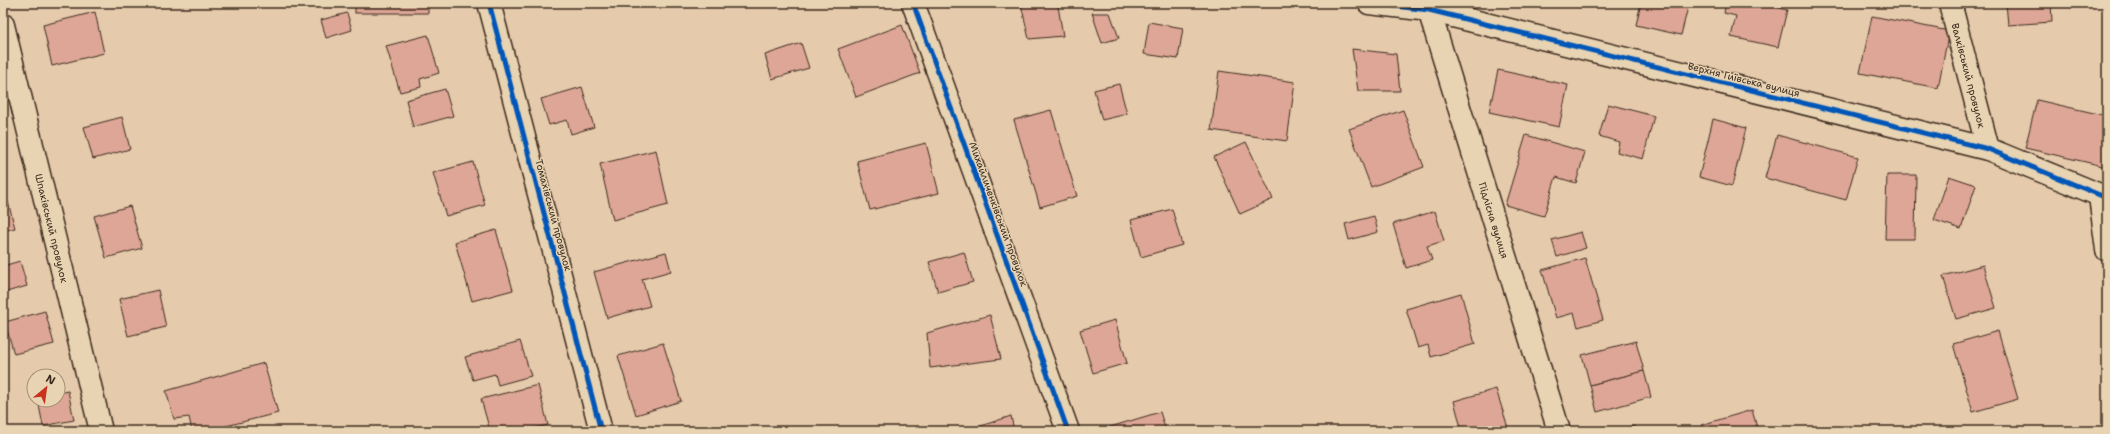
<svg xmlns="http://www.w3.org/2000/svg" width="2110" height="434" font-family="'Shantell Sans',sans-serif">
<rect width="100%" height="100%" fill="#e6caac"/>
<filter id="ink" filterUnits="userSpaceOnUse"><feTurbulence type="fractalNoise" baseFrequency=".025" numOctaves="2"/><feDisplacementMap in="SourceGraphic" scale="8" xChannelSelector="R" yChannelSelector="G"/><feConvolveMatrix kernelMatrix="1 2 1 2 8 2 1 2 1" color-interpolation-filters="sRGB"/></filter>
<g filter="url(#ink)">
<g fill="#dea696" stroke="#3b2a1e">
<rect x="355" y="3" width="73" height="10"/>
<polygon points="513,3 538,3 514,7"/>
<polygon points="1641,3 1689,3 1681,35 1636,25"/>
<polygon points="1726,3 1758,3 1787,10 1778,47 1731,37 1736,16 1724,13"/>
<polygon points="2006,3 2051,3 2052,22 2008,25"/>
<polygon points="1021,4 1058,6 1063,36 1029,39"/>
<polygon points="95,12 104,53 52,66 43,25"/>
<polygon points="347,13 352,30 326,38 321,20"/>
<polygon points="1092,13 1110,13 1119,38 1102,43"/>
<polygon points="1872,16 1949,31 1938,88 1860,73"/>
<polygon points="1149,22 1183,28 1178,59 1144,54"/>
<polygon points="902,25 920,73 856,97 838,49"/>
<polygon points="428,35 439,73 420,79 421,87 400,92 386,46"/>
<polygon points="801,43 809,68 772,79 765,55"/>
<polygon points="1352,49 1396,54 1400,91 1358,91"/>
<polygon points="1498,70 1568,85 1559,127 1489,112"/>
<polygon points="1219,71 1295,82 1287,141 1211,130"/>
<polygon points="1119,84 1127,114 1102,120 1094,90"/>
<polygon points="582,87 594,127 571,134 567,120 549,125 541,99"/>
<polygon points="445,89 453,116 413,127 406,100"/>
<polygon points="2037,100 2107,116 2107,148 2103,166 2025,148"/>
<polygon points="1608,104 1654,116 1643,159 1617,152 1619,142 1599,136"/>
<polygon points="1051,110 1077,196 1040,207 1014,120"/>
<polygon points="1403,110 1424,167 1371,187 1349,129"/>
<polygon points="122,117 130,149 93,159 84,127"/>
<polygon points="1713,119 1746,128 1732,186 1699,177"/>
<polygon points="1526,135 1585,152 1576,183 1556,177 1544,216 1505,205"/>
<polygon points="1777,135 1858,157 1846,200 1765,178"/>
<polygon points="1246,142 1273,199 1240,214 1214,157"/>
<polygon points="926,143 939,193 870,210 857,161"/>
<polygon points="656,150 668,205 613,220 600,164"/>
<polygon points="473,162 485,205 446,216 433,173"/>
<polygon points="1887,175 1916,175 1915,239 1885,239"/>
<polygon points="1949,176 1976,185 1961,229 1934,220"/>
<polygon points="7,198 15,228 3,231 3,200"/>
<polygon points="130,206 142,248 106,258 94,216"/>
<polygon points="1172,209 1182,245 1141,257 1131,220"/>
<polygon points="1435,211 1444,241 1427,246 1432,260 1406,268 1393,224"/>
<polygon points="1374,216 1378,232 1349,240 1345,224"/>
<polygon points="496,230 513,290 472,301 455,242"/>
<polygon points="1581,232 1586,248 1557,257 1552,240"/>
<polygon points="666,252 671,271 642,279 650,306 607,318 594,272"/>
<polygon points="964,252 973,282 938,292 929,262"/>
<polygon points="1585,258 1603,320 1578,327 1574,313 1556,318 1542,270"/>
<polygon points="20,261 27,286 3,293 3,266"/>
<polygon points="1983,265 1996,308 1956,319 1943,276"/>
<polygon points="158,290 166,327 128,336 119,299"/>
<polygon points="1461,293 1475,344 1431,357 1428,345 1418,348 1406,309"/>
<polygon points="45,311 54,344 14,354 5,322"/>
<polygon points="990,315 1001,359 930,368 927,333"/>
<polygon points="1115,320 1127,363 1093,373 1080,330"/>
<polygon points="1998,331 2018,399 1973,412 1953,344"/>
<polygon points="520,341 531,376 498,385 495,374 473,380 465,357"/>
<polygon points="1636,341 1644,371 1590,385 1582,355"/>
<polygon points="663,343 681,401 636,415 618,356"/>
<polygon points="264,363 278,413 206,431 192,431 189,417 174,419 166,391"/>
<polygon points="1644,371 1651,397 1597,412 1590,385"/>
<polygon points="538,385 548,425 521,431 490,431 481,399"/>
<polygon points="1496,389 1509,431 1462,431 1454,401"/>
<polygon points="68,391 74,420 43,426 38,400 58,400 58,393"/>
<polygon points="1752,410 1758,431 1703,431 1701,425"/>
<polygon points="1160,412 1166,431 1111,431 1110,427"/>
<polygon points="1011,416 1014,431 966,431"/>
<polygon points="1634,426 1636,431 1614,431"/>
</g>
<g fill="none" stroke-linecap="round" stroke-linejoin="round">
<g stroke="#3b2a1e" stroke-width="25">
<g id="minor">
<polyline points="489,3 601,431"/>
<polyline points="913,3 1068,431"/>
<polyline points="1369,3 1429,10 1988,149 2107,198"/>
<path id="s1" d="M1950 3 1988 149"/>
<path id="s2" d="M1429 10 1559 431"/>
<path id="s3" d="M3 25 101 431"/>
<polyline points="2100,196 2107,250"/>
</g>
</g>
<use href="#minor" stroke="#e8d3b2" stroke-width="22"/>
<g stroke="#e8d3b2" stroke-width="8">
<g id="cycleway">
<polyline points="489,3 601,431"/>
<polyline points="913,3 1068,431"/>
<polyline points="1369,3 1429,10 1988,149 2107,198"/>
</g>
</g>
<use href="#cycleway" stroke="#0057b8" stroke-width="5"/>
</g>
</g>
<g text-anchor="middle" stroke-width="3" stroke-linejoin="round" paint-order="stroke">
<g font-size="10" fill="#3b2a1e" stroke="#e8d3b2">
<text dy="4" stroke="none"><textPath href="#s1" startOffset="75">Валківський провулок</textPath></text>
<text transform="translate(1744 79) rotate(14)" y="4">Верхня Гиївська вулиця</text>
<text transform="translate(999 214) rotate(70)" y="4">Михайличенківський провулок</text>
<text transform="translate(554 215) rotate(75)" y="4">Томахівський провулок</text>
<text dy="4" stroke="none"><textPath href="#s2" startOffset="220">Підлісна вулиця</textPath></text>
<text dy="4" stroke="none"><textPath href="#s3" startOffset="209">Шпаківський провулок</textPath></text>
</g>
</g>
<rect width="2110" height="434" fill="none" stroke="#e8d3b2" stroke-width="16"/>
<rect x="8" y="8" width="2094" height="418" fill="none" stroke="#3b2a1e" stroke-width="1.5" filter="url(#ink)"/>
<g transform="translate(46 388) rotate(29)"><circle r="19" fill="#e8d3b2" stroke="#a38f77"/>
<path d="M0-3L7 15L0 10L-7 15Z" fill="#c8321e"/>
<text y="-6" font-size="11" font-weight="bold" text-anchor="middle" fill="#3b2a1e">N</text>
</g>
</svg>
